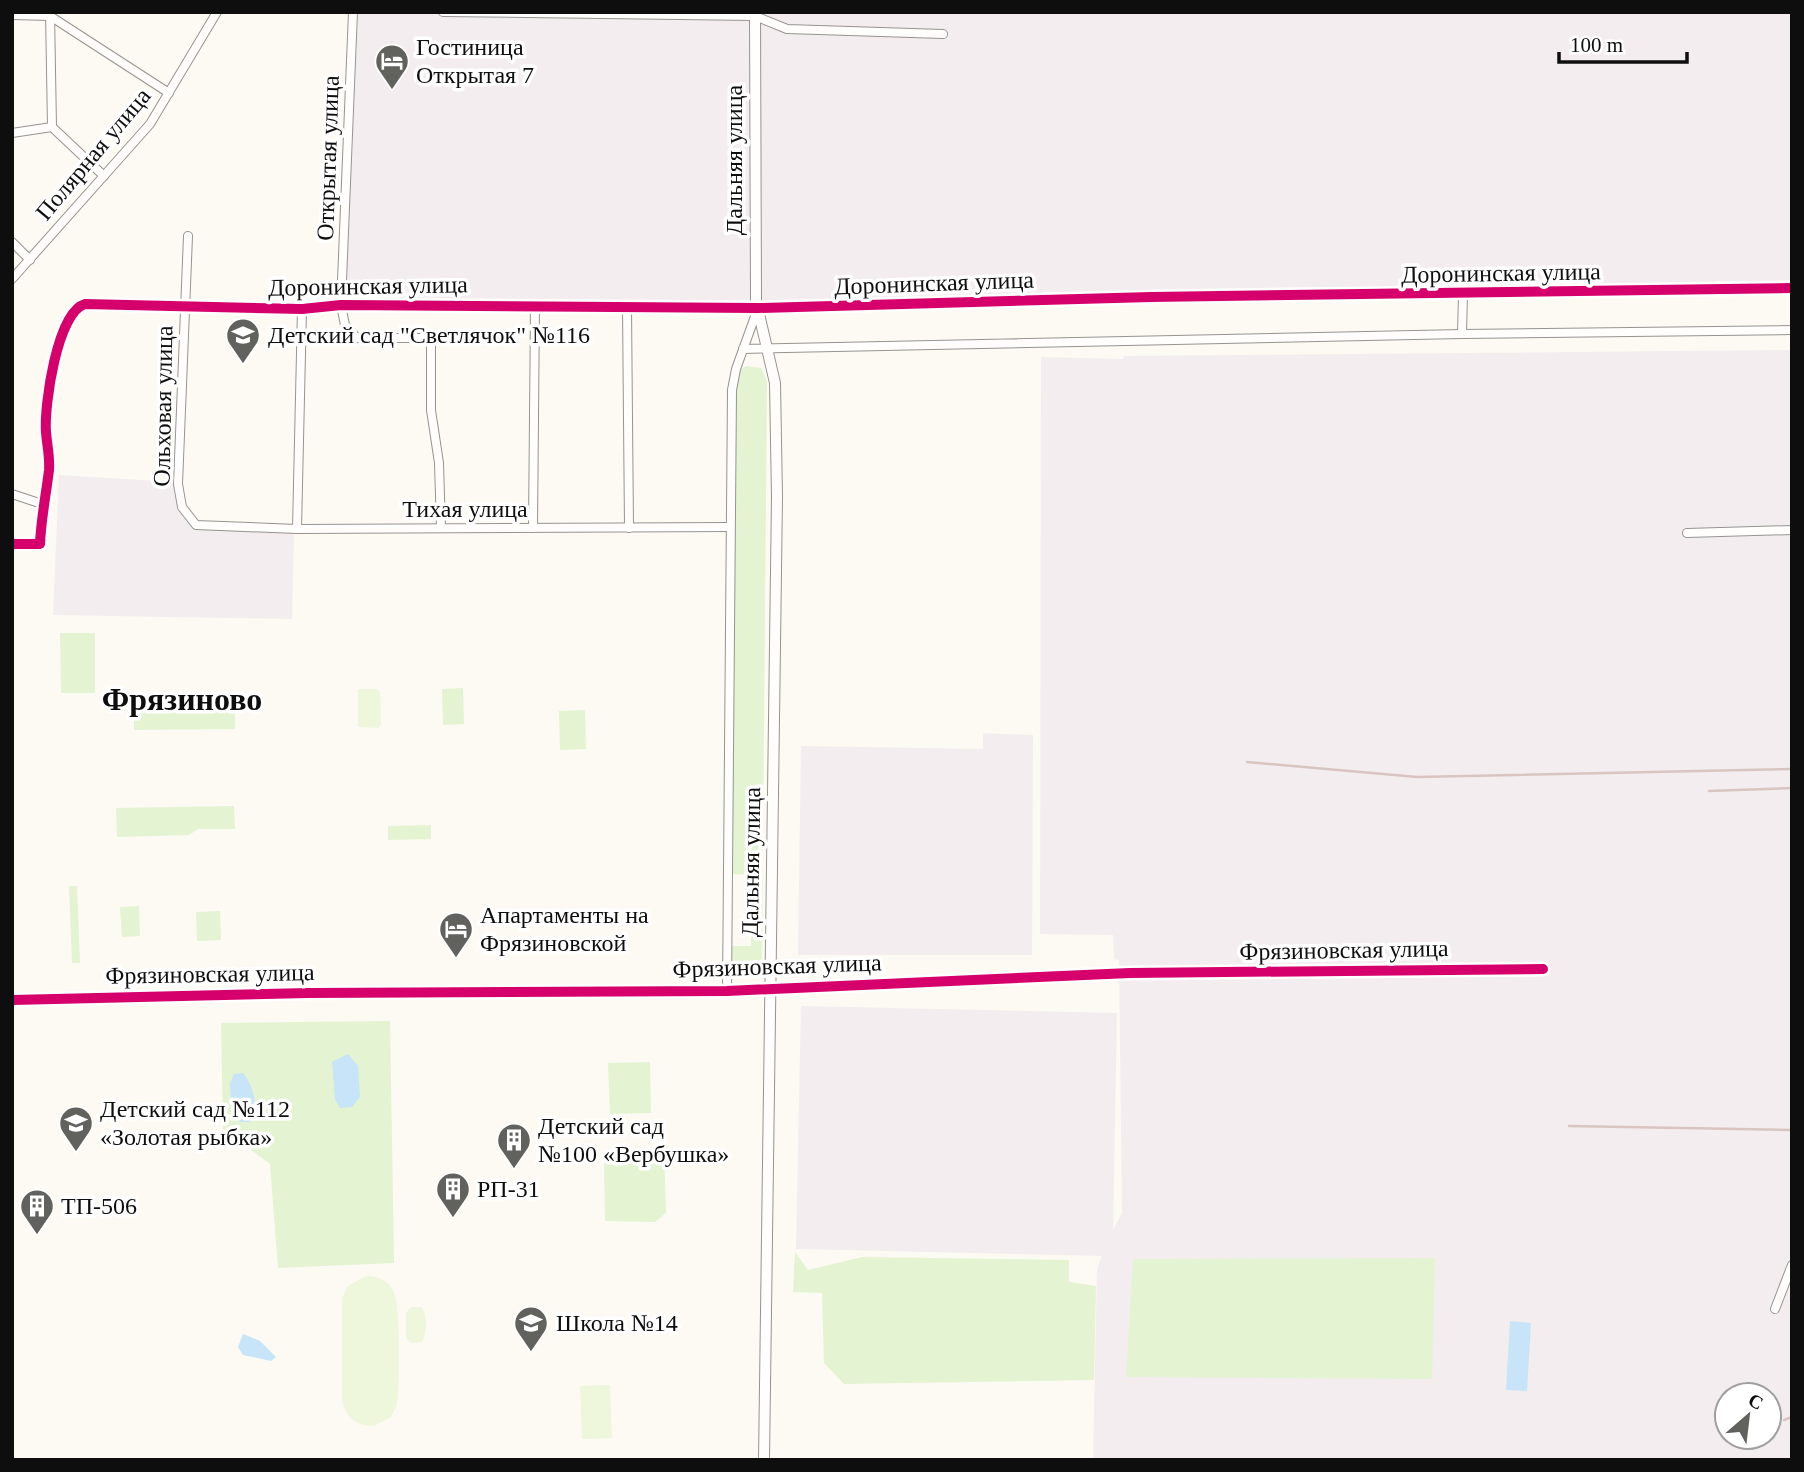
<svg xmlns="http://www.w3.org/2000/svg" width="1804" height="1472" font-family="'Times New Roman',serif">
<rect width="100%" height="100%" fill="#fcfaf2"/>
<g fill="#f4edef" fill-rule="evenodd">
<polygon points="358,12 1792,12 1792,280 732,305 346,296"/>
<path d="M1792 350V1460H1093L1097 1269 1102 1256 796 1249 801 1006 1117 1013 1113 1230 1122 1213 1119 960 1114 959 1113 935 1040 934 1041 357 1123 359 1124 356ZM1727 1395H1769V1437H1727Z"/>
<polygon points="59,475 175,482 180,509 194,527 294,533 292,619 53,615"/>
<polygon points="983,733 1033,735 1032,955 798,955 801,746 983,749"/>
</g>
<g fill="#e4f3d1">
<polygon points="746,366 761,368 767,381 762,957 758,967 748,972 734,967 730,946 751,946 752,875 731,874 736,381 740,370"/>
<polygon points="60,633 95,633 95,693 61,693"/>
<polygon points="463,688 464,724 443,725 442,689"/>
<polygon points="235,705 235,729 134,730 134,706"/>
<polygon points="585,710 586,749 560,750 559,711"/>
<polygon points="234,806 235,829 198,829 189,835 117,837 116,808"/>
<polygon points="431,825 431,839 388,840 388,826"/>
<polygon points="69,886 77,886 80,963 72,963"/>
<polygon points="139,906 140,936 122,937 120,907"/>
<polygon points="220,911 221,940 197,941 196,912"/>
<polygon points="390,1021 394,1263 278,1268 270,1164 223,1129 221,1023"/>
<polygon points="650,1062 651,1113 610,1114 608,1063"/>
<polygon points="619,1150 664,1150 666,1213 655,1222 605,1221 604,1163"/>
<polygon points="795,1252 808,1270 862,1257 1069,1260 1069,1282 1096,1286 1094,1380 844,1384 824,1363 822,1293 793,1292"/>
<polygon points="1435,1258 1432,1379 1126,1377 1133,1259"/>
</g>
<g fill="#eef6db">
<polygon points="358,689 377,689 380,692 381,724 379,728 358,727"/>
<path d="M366 1276C377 1276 388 1280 393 1290 401 1305 400 1386 397 1405L391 1417 374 1426C356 1426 345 1417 342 1399V1298L348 1286Z"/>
<path d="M411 1307H421C428 1315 427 1333 422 1342L411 1343 406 1338V1313Z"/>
<polygon points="610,1385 612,1438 582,1439 580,1386"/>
</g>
<g fill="#c7e4f8">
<polygon points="348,1054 358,1066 360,1097 352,1107 340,1108 335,1099 332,1062"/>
<path d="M243 1073C253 1085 260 1109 250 1122H240L232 1114 230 1084 234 1074Z"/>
<polygon points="1510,1321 1531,1323 1527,1391 1506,1390"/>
<polygon points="243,1334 260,1341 276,1357 271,1361 243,1355 238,1347"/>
</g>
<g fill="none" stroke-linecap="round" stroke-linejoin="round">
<g stroke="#959491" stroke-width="10">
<g id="minor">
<polyline points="50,12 52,127 104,176"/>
<polyline points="353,12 341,305 345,325 357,338 431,338 431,410 439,463 441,528"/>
<polyline points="443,12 755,16 787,29 943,34"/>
<polyline points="12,15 50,16 169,93"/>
<polyline points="12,133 52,127"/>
<polyline points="188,236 178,484 182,507 196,525 297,529 730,527"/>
<polyline points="12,242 30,260"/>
<polyline points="12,279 150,124 217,12"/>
<polyline points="627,308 629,528"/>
<polyline points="1462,334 1463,294"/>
<polyline points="743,349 1462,334 1792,330"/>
<polyline points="12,494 42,504"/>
<polyline points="533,528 535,306"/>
<polyline points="297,529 302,309"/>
<polyline points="1687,533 1792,530"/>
<path d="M12 544H40C41 519 46 495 49 470 50 457 47 445 46 432 44 406 57 312 85 304L302 309 341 305 758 308 1151 297 1792 288"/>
<polyline points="727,991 732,390 736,369 758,308"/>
<polyline points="12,1000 308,993 727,991 1130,973 1543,969"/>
<polyline points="1775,1309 1792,1265"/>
</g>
</g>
<g stroke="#959491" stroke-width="12">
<polyline id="tertiary" points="755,12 756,301 775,383 777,497 764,1460"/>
</g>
<use href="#minor" stroke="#fffefd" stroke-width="8"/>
<use href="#tertiary" stroke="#fffefd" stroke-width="10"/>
<g stroke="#d9c4c2" stroke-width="2.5">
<polyline points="1247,762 1417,777 1792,769"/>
<polyline points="1709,791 1792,788"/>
<polyline points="1569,1126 1792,1130"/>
<polyline points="1784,1420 1792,1417"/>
</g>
<g stroke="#fff" stroke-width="15">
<g id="cycleway">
<path d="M12 544H40C41 519 46 495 49 470 50 457 47 445 46 432 44 406 57 312 85 304L302 309 341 305 758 308 1151 297 1792 288"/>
<polyline points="12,1000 308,993 727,991 1130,973 1543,969"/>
</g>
</g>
<use href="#cycleway" stroke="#d6006c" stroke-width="10"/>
</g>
<defs>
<g id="hotel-pin" transform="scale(1.75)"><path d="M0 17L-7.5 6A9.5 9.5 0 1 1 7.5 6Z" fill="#61615e" stroke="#fff"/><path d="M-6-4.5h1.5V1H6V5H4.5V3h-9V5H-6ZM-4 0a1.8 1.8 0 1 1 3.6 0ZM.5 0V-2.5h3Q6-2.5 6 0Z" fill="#fff"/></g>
<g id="school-pin" transform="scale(1.75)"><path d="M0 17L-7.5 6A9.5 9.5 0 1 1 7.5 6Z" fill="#61615e" stroke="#fff"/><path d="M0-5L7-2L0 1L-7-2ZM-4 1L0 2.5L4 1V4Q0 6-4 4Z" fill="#fff"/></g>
<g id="building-pin" transform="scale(1.75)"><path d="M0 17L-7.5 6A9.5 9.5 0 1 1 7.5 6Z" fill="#61615e" stroke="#fff"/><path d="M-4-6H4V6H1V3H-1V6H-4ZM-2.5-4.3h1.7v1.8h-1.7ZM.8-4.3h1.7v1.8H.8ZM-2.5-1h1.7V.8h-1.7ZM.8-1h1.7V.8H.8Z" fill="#fff"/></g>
</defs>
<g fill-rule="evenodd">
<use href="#hotel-pin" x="392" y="61"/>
<use href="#school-pin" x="243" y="335"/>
<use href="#hotel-pin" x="456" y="929"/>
<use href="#school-pin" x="76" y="1123"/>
<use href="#building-pin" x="514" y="1140"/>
<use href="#building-pin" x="453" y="1189"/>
<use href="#building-pin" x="37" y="1206"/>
<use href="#school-pin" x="531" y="1323"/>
</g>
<g text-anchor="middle" stroke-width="7" stroke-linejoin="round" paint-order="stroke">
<g font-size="24" fill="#0e0e0e" stroke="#fff" text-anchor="start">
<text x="416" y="55">Гостиница<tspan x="416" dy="28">Открытая 7</tspan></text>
<text x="268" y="343">Детский сад "Светлячок" №116</text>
<text x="480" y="923">Апартаменты на<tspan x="480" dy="28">Фрязиновской</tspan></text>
<text x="100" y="1117">Детский сад №112<tspan x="100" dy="28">«Золотая рыбка»</tspan></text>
<text x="538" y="1134">Детский сад<tspan x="538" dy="28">№100 «Вербушка»</tspan></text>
<text x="477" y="1197">РП-31</text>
<text x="61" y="1214">ТП-506</text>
<text x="556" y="1331">Школа №14</text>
</g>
<g font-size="24" fill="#0e0e0e" stroke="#fff">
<text transform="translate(93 154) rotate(-50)" y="8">Полярная улица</text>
<text transform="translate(328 158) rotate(-88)" y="8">Открытая улица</text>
<text transform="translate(734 160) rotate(-90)" y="8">Дальняя улица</text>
<text transform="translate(1501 273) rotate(-1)" y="8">Доронинская улица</text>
<text transform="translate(934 283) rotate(-2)" y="8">Доронинская улица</text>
<text transform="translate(368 286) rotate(-1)" y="8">Доронинская улица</text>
<text transform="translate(163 406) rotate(-89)" y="8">Ольховая улица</text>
<text x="465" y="517">Тихая улица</text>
<text transform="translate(751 862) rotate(-89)" y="8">Дальняя улица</text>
<text transform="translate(1344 950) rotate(-1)" y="8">Фрязиновская улица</text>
<text transform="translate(777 966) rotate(-2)" y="8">Фрязиновская улица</text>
<text transform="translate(210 974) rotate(-1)" y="8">Фрязиновская улица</text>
</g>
<g font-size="32" font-weight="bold" fill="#0e0e0e" stroke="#fff">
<text x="182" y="710">Фрязиново</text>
</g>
</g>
<rect width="1804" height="1472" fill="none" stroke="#0e0e0e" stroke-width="28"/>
<g transform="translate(1748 1416) rotate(28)"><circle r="33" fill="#ffffff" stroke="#9f9f9f" stroke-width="2"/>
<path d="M0-5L12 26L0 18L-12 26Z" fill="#61615e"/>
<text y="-10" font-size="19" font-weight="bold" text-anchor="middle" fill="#0e0e0e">С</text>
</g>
<path d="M1559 52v10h128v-10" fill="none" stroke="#0e0e0e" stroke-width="3.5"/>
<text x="1570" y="52" font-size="21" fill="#0e0e0e" stroke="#ffffff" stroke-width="5" paint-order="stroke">100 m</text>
</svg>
